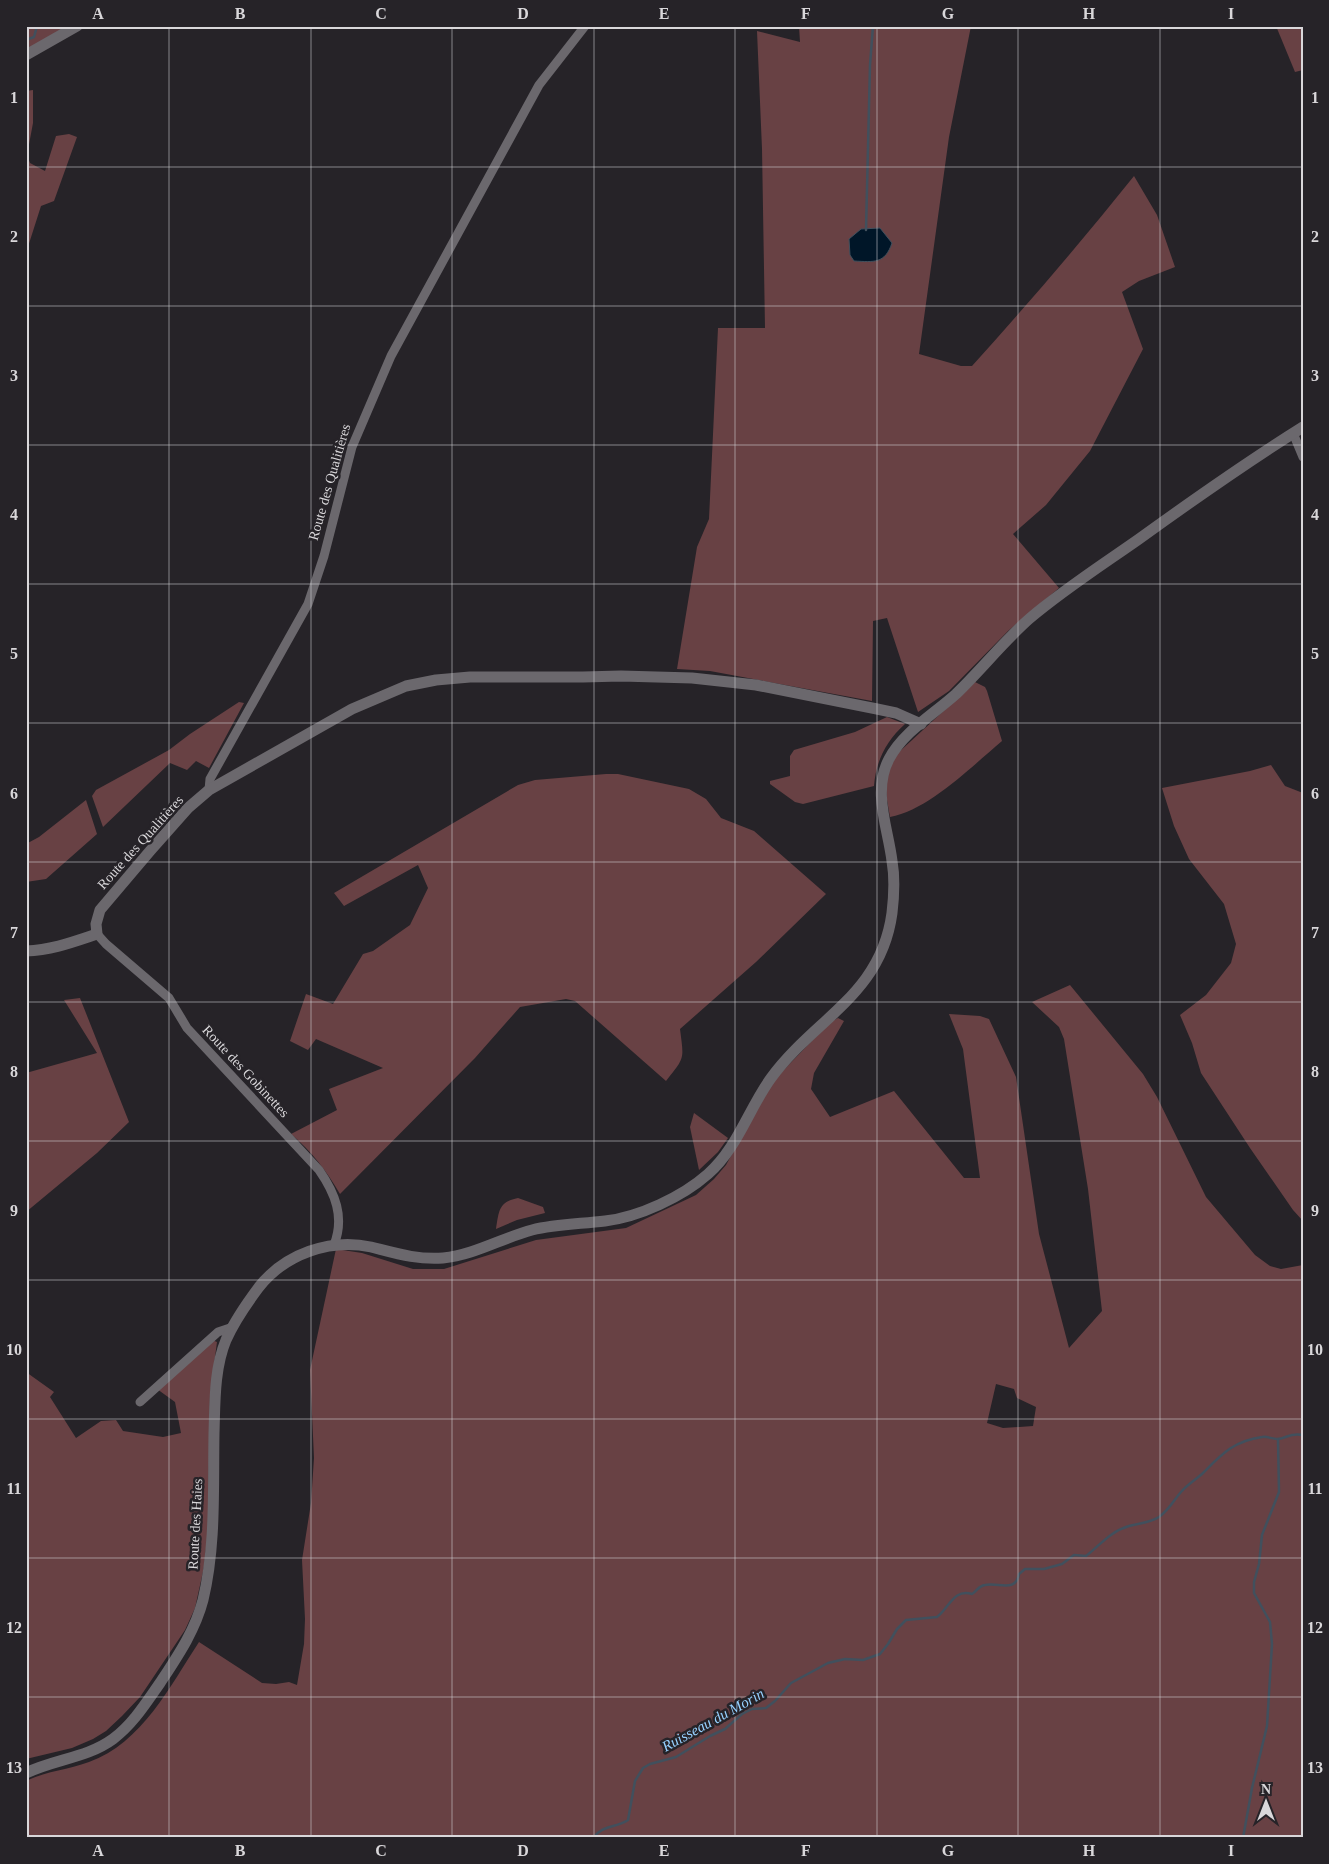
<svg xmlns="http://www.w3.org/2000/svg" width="1329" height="1864" font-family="Georgia,serif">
<rect width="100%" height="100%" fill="#262328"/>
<g fill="#684144" fill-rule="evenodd">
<polygon points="26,26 69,26 26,50"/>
<path d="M799 26H971L949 137 919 354 961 366H972C1028 304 1082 241 1134 176L1157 215 1175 267 1139 281 1122 292 1143 349 1090 451 1046 505 1013 534 1059 588 1008 631 949 691 918 712 887 618 873 621 872 701 710 671 677 669 697 547 709 519 718 328H765L762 149 757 31 800 42Z"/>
<polygon points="1276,26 1303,26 1303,70 1295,72"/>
<polygon points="33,90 33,123 27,155 30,163 45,171 56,136 69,134 77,137 54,201 41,206 26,253 26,91"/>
<path d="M975 682 985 687 987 691 1002 741C972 766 929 810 890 817 885 788 882 779 898 753Z"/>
<polygon points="239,702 244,703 209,768 196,761 187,770 170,763 103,827 92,796 96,790 169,750 190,734"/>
<path d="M887 717 905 724C886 741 876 761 874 786L803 804 795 802 770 784V781L790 776V756L794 750 855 732Z"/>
<polygon points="1271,765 1285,786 1303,793 1303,1221 1293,1210 1250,1148 1201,1073 1192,1043 1180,1015 1206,995 1231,963 1236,944 1224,904 1189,859 1174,826 1162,788 1250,771"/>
<path d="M606 774H618L689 789 706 799 721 818 754 831 826 894 756 962 680 1029C684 1060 685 1057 666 1081L575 1001 566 999 520 1007 475 1058 340 1194C326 1170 312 1152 291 1134L337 1110 329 1089 383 1068 316 1039 308 1050 290 1041 306 994 333 1004 363 954 373 951 410 925 428 888 418 865 344 906 334 893 518 785 535 780Z"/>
<polygon points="86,800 97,834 46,879 26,882 26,844 39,837"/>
<path d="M1070 985 1143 1074 1157 1097 1206 1197 1255 1255 1270 1266 1281 1269 1303 1265V1838H26V1781C46 1771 68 1770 89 1762 142 1743 170 1686 199 1642L262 1683 276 1684 289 1682 297 1685 304 1644 305 1619 302 1560 311 1503 314 1458 310 1370 336 1249 362 1253 413 1269H444L536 1240 626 1228 696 1195 714 1179 726 1165 763 1097 778 1076 829 1023 838 1018 844 1021 814 1073 811 1089 830 1117 894 1091 964 1178H980L963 1049 949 1014 980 1016 989 1019 1016 1077 1039 1234 1069 1348 1102 1311 1088 1189 1064 1039 1059 1027 1032 1002ZM996 1384 1014 1389 1017 1398 1036 1407 1033 1426 1003 1428 987 1423Z"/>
<polygon points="80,998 129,1122 97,1153 26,1212 26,1073 97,1053 64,1000"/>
<polygon points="694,1113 728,1138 718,1152 699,1170 690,1127"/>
<path d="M518 1198 543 1207 545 1213 517 1220 496 1229C499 1212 498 1202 518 1198Z"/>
<polygon points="212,1340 217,1342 210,1395 208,1530 204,1567 195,1608 185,1630 140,1697 122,1716 106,1731 93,1739 72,1748 26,1759 26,1372 54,1392 50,1397 76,1438 101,1421 116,1420 123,1431 163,1437 181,1433 175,1402 157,1389"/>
</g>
<path fill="#001628" stroke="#41505d" d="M880 228 892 243C885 264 874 262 854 261L850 255 849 239 861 229Z"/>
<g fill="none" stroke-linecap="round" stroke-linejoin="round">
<g stroke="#41505d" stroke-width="2.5">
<polyline points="26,40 34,37 37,26"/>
<polyline points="866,230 870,65 873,26"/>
<path d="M593 1838C602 1825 616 1828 628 1820L635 1781 643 1768 650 1764 676 1757 710 1736 725 1729 742 1714 752 1709 766 1708 775 1701 791 1683 828 1663 845 1659 863 1660 880 1654 888 1644 897 1629 906 1620 937 1617C949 1608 954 1588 972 1594 977 1591 978 1586 985 1585 998 1582 1016 1593 1019 1574L1025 1569H1044L1062 1564 1074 1555 1086 1556C1100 1545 1111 1531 1129 1526 1139 1523 1150 1523 1159 1517 1170 1509 1173 1501 1181 1492 1187 1485 1195 1480 1202 1474 1221 1455 1233 1441 1262 1437 1267 1436 1272 1439 1277 1439 1286 1439 1290 1432 1303 1435"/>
<polyline points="1243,1838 1252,1788 1267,1726 1272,1644 1270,1622 1254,1593 1254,1582 1259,1564 1262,1535 1279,1492 1278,1440"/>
</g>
<g stroke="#6b686d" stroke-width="9">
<polyline points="1293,433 1303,457"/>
<polyline points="209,790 210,779 308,604 324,556 352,447 391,356 539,85 585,26"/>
<path d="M97 934 106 944 169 998 187 1028 319 1170C335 1193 345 1217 334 1245"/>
<polyline points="140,1402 218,1332 233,1327"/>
</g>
<g stroke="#6b686d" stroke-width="11">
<polyline points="26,55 77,26"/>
<path d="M26 951C52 950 73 942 97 934L96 924 100 910 150 851 188 808 209 790 352 709 406 686 436 680 470 677H583L621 676 692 678 756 685 877 709 896 713 921 724"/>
<path d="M26 1773C55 1759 87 1758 113 1739 133 1724 146 1703 160 1683 177 1657 195 1631 203 1600 216 1546 213 1488 214 1433 215 1403 214 1369 226 1340 234 1322 247 1303 259 1287 285 1254 330 1238 371 1247 395 1253 417 1260 443 1258 474 1255 502 1238 532 1230 556 1224 581 1224 605 1221 639 1217 682 1197 708 1174 737 1149 749 1108 771 1078 815 1018 881 995 892 913 894 896 895 878 892 861 888 828 872 791 889 759 903 732 934 714 956 694 981 670 1003 642 1029 619 1063 590 1102 565 1139 539 1193 500 1247 462 1303 427"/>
</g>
</g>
<path fill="none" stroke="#d9d7da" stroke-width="1" stroke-opacity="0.55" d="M169 26V1838M311 26V1838M452 26V1838M594 26V1838M735 26V1838M877 26V1838M1018 26V1838M1160 26V1838M26 167H1303M26 306H1303M26 445H1303M26 584H1303M26 723H1303M26 862H1303M26 1002H1303M26 1141H1303M26 1280H1303M26 1419H1303M26 1558H1303M26 1697H1303"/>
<g text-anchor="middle" stroke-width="5" stroke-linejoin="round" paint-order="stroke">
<g font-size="14" fill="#d9d7da" stroke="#262328">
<text transform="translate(329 482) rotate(-74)" y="5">Route des Qualitières</text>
<text transform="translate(140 842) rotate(-48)" y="5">Route des Qualitières</text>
<text transform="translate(246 1071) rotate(47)" y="5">Route des Gobinettes</text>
<text transform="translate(195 1524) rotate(-87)" y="5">Route des Haies</text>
</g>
<g font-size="15" font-style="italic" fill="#96d0fe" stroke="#262328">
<text transform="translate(713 1720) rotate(-29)" y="5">Ruisseau du Morin</text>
</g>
</g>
<rect width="1329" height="1864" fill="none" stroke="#262328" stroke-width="55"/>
<g transform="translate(1266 1802)" stroke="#262328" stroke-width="4" paint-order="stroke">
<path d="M0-4L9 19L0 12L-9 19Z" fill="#d9d7da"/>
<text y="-8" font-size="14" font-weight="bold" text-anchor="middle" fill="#d9d7da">N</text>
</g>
<rect x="28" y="28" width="1274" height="1808" fill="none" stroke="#d9d7da" stroke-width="2"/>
<g font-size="16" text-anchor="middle" font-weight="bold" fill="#d9d7da">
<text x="98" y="19">A</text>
<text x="240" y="19">B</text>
<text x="381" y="19">C</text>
<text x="523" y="19">D</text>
<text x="664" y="19">E</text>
<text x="806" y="19">F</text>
<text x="948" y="19">G</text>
<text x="1089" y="19">H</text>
<text x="1231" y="19">I</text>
<text x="14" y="103">1</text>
<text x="1315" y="103">1</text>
<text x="14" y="242">2</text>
<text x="1315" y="242">2</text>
<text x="14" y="381">3</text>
<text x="1315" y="381">3</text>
<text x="14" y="520">4</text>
<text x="1315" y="520">4</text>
<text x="14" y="659">5</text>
<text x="1315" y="659">5</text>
<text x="14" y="799">6</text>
<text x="1315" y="799">6</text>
<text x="14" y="938">7</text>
<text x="1315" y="938">7</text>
<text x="14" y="1077">8</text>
<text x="1315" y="1077">8</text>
<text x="14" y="1216">9</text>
<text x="1315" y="1216">9</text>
<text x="14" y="1355">10</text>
<text x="1315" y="1355">10</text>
<text x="14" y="1494">11</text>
<text x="1315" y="1494">11</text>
<text x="14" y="1633">12</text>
<text x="1315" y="1633">12</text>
<text x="14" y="1773">13</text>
<text x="1315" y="1773">13</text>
<text x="98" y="1856">A</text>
<text x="240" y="1856">B</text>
<text x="381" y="1856">C</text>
<text x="523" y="1856">D</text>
<text x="664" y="1856">E</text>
<text x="806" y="1856">F</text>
<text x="948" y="1856">G</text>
<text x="1089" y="1856">H</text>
<text x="1231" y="1856">I</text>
</g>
</svg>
